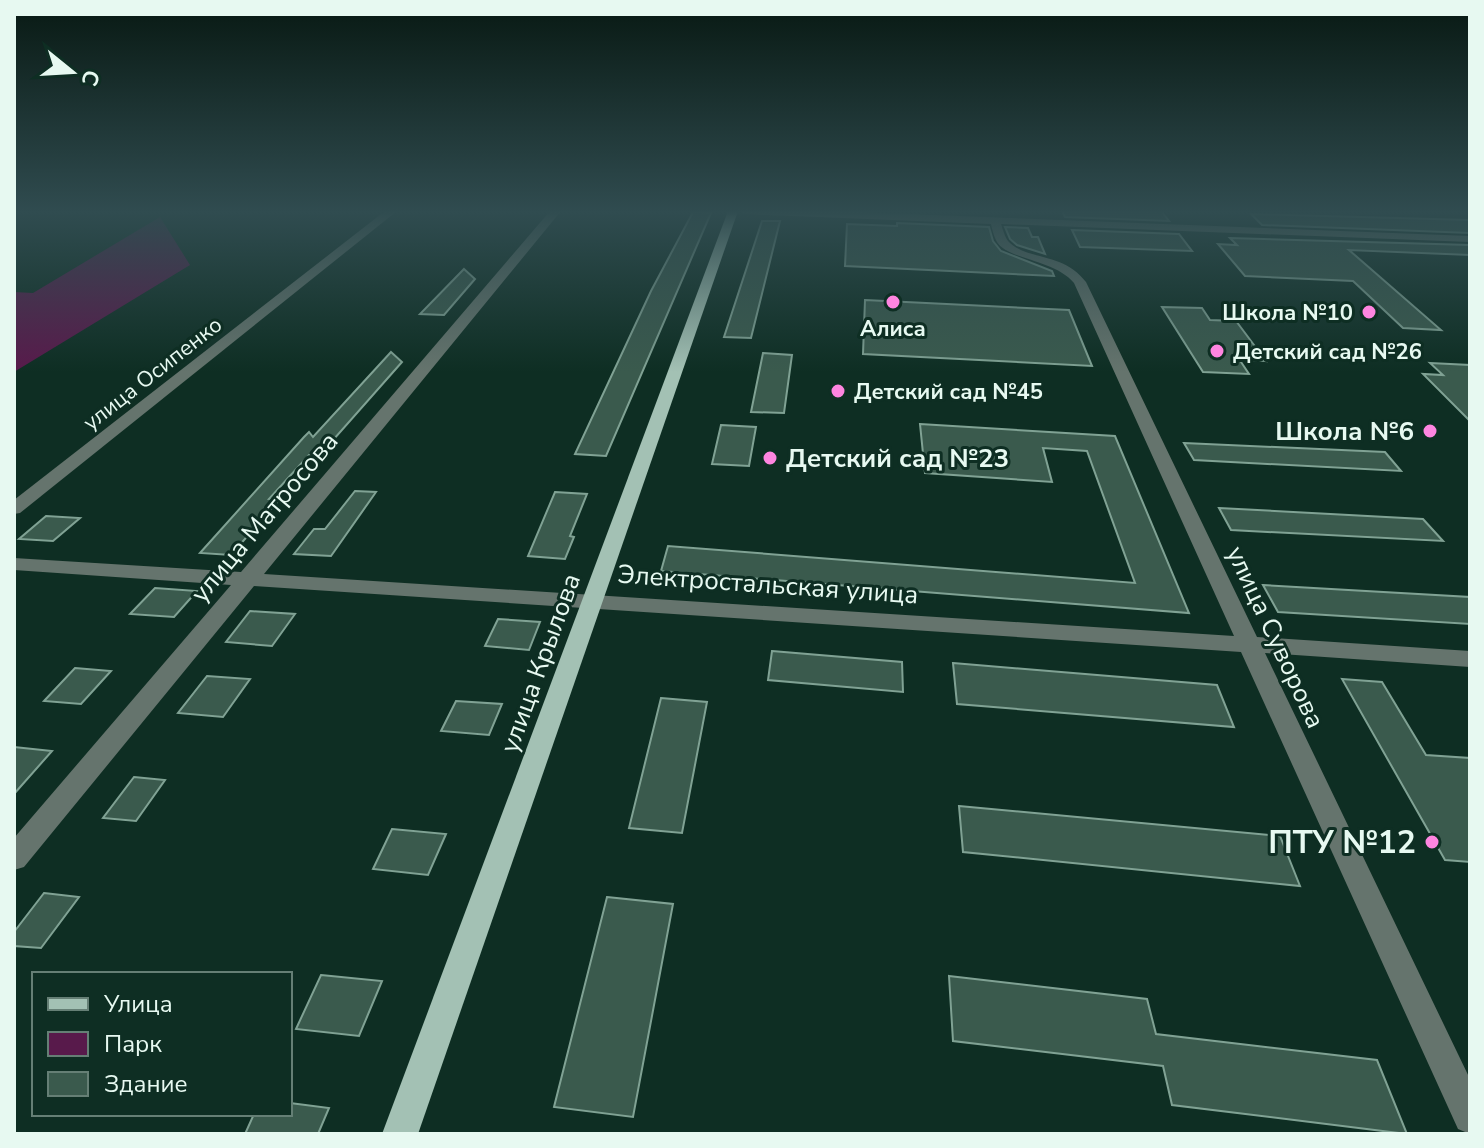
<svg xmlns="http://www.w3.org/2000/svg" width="1484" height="1148" font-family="'Nunito Sans',sans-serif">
<rect width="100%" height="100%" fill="#0e2e23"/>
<polygon fill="#581a4b" points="160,217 190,265 14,372 14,292 33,293"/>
<g fill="#3a5a4d" stroke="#80a294" stroke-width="2">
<polygon points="1062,211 1161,211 1169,221 1065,217"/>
<polygon points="693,212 711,213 606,456 575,454 651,291"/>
<polygon points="1251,214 1470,220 1470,233 1262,225"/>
<polygon points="762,221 780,221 751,338 724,337"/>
<polygon points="897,223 989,227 993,241 1001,251 1052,271 1054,276 845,266 847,224 897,226"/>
<polygon points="1005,227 1028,228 1032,237 1038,237 1045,254 1017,245 1010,239"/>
<polygon points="1072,230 1179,234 1192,251 1080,247"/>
<polygon points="1230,238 1470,245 1470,255 1349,250 1441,330 1403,328 1353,281 1245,276 1218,244 1237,245"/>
<polygon points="464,269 475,279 444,315 420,314"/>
<polygon points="865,300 1069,310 1092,366 863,354"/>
<polygon points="1162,307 1202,308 1210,320 1236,321 1266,361 1239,359 1249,374 1203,372"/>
<polygon points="391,352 402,362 319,456 309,455 269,499 279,500 231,555 200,553 304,437 309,432 313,437"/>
<polygon points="763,353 792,355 784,413 751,412"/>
<polygon points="1430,363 1470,365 1470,421 1423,374 1443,375"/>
<polygon points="920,424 1115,436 1189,613 661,571 668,546 1135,583 1087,451 1043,448 1052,482 925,473"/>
<polygon points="721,425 756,427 749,466 712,464"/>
<polygon points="1184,443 1385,452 1401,471 1194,460"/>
<polygon points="355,491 376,492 331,556 294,554 314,529 325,529"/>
<polygon points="555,492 587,494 570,536 574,537 565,559 528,556"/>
<polygon points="1219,508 1423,519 1443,541 1231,530"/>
<polygon points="46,516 80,518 53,541 19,539"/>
<polygon points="1263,585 1470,597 1470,624 1278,612"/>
<polygon points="155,588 197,591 174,617 130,614"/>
<polygon points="250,611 295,614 272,646 226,642"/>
<polygon points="498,619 540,622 529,650 485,646"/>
<polygon points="772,651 902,662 903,692 768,680"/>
<polygon points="953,663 1217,685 1234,727 957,704"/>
<polygon points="75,668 111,671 81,704 44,701"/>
<polygon points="207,676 250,679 223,717 178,713"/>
<polygon points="1342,679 1382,682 1426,755 1470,758 1470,862 1445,860"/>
<polygon points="661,698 707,702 682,833 629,828"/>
<polygon points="456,701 502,704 489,735 441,731"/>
<polygon points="14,747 52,751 14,794"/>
<polygon points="134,777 165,780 136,821 103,818"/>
<polygon points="959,806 1280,836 1300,886 963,852"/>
<polygon points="392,829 446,834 428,875 373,869"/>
<polygon points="44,893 79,897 41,948 14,946 14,932"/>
<polygon points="607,897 673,904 633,1117 554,1107"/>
<polygon points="321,975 382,981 359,1036 296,1029"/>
<polygon points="949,976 1147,999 1156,1034 1377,1060 1407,1134 1172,1105 1163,1066 953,1041"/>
<polygon points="290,1103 329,1108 318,1134 245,1134 254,1114 290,1114"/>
</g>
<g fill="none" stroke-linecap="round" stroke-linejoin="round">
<g fill="#65746d" fill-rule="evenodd">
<polygon points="385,211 397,211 20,513 14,514 14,500"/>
<path d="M550 211H561L264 574 1234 636 1074 283C1054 259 1008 260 997 242 994 237 992 229 991 224L745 214 740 211H830L1470 236V242L1001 224C1003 230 1005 237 1008 241 1026 261 1062 251 1086 282L1257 637 1470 651V667L1265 653 1470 1079V1134L1458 1129 1241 652 254 586 24 867 14 870V838L231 585 14 570V558L241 572Z"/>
</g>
<polygon fill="#a3c1b4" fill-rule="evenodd" points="728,211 738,211 418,1134 382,1134"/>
</g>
<linearGradient id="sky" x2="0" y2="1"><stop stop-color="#081913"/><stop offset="0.57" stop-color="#304c50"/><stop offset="1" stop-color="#304c50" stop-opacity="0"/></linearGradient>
<rect width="1484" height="372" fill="url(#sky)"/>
<g fill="#fe85e0" stroke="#0e2e23" stroke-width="3">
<circle cx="893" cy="302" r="8"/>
<circle cx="1369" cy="312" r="8"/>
<circle cx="1217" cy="351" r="8"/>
<circle cx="838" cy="391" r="8"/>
<circle cx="1430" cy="431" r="8"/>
<circle cx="770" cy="458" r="8"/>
<circle cx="1432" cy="842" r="8"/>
</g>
<g text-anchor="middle" stroke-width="6" stroke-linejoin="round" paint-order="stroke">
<g font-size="22" font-weight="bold" fill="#e7f9f1" stroke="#0e2e23" text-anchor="start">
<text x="1353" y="320" text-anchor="end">Школа №10</text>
<text x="893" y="336" text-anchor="middle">Алиса</text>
<text x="1233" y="359">Детский сад №26</text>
<text x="854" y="399">Детский сад №45</text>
</g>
<g font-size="22" fill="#e7f9f1" stroke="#0e2e23">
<text transform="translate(152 373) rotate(-38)" y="8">улица Осипенко</text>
</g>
<g font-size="26" font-weight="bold" fill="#e7f9f1" stroke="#0e2e23" text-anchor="end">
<text x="1414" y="440">Школа №6</text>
<text x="786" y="467" text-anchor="start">Детский сад №23</text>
</g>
<g font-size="26" fill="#e7f9f1" stroke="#0e2e23">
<text transform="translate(264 517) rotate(-50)" y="9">улица Матросова</text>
<text transform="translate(768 584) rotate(4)" y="9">Электростальская улица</text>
<text transform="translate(1276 637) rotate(65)" y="9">улица Суворова</text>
<text transform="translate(540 663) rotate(-70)" y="9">улица Крылова</text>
</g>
<g font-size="32" font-weight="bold" fill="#e7f9f1" stroke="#0e2e23" text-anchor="end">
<text x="1416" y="853">ПТУ №12</text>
</g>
</g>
<rect width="1484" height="1148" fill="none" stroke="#e7f9f1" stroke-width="32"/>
<rect x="32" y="972" width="260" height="144" fill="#0e2e23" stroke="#657f75" stroke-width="2"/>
<rect x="48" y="998" width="40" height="12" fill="#a3c1b4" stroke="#657f75" stroke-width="2"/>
<text x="104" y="1012" font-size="24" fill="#e7f9f1">Улица</text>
<rect x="48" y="1032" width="40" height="24" fill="#581a4b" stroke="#657f75" stroke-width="2"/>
<text x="104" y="1052" font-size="24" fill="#e7f9f1">Парк</text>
<rect x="48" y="1072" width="40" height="24" fill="#3a5a4d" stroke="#657f75" stroke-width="2"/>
<text x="104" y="1092" font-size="24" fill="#e7f9f1">Здание</text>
<g transform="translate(72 72) rotate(108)" stroke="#0e2e23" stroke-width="6" paint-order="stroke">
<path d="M0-6L14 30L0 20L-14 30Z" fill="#e7f9f1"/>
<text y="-12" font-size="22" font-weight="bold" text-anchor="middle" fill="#e7f9f1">С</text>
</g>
</svg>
